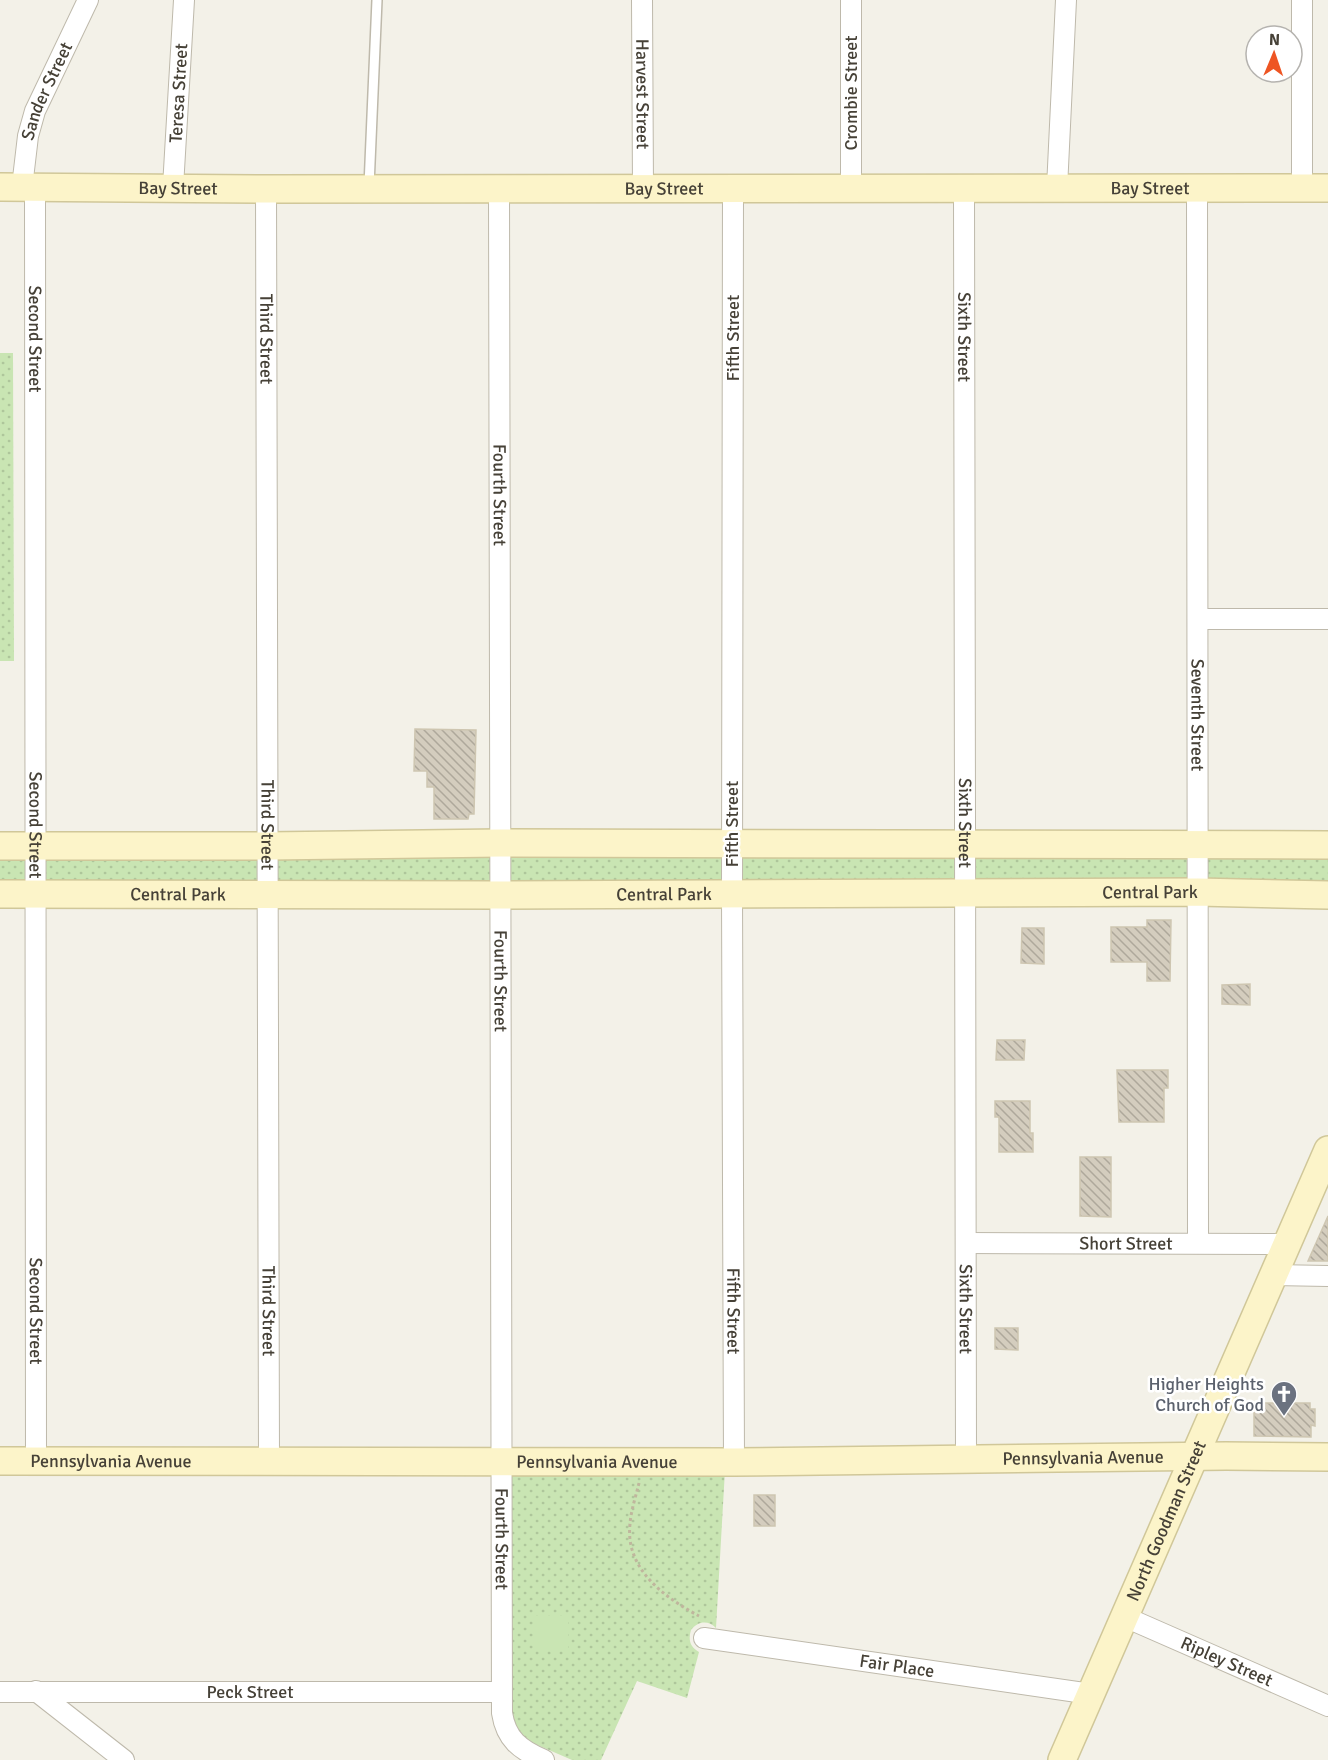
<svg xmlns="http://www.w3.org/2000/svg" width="1328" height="1760" font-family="Signika,sans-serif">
<defs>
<pattern id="grass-dots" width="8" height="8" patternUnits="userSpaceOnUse" patternTransform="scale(1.5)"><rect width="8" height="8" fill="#c9e5b3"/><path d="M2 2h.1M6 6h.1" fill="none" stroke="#aec69b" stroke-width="1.8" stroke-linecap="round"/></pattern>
<pattern id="building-back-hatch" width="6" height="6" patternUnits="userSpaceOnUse" patternTransform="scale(1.5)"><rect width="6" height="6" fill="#d4cdbe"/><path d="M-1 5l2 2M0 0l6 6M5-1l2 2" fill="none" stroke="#aea89b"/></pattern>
</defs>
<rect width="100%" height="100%" fill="#f3f1e8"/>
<g fill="url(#grass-dots)">
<polygon points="0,353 13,353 14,661 0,661"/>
<rect x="0" y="853" width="1328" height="32"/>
<path d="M725 1470 716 1628C708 1620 698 1621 691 1630 688 1640 690 1647 699 1652L687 1698 637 1681 601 1760H572L519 1737 511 1730V1474Z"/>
</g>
<rect fill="#c9e5b3" x="534" y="1616" width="34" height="35"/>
<g fill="url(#building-back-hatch)" stroke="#cec6b1" stroke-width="1.5">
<polygon points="415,729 476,730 474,814 469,814 468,819 434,819 434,787 427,787 427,771 414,771"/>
<polygon points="1147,920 1171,920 1170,981 1147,981 1147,962 1111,962 1111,927 1147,927"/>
<polygon points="1022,928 1044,928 1044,964 1021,963"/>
<polygon points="1250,984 1250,1005 1222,1004 1222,985"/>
<polygon points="997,1040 1025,1040 1024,1060 996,1060"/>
<polygon points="1117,1070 1168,1070 1168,1088 1164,1088 1164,1122 1119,1122"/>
<polygon points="995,1101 1030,1101 1030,1133 1033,1133 1033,1152 999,1152 999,1117 995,1117"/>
<polygon points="1080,1157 1111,1157 1111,1217 1080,1216"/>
<polygon points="1328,1216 1328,1261 1308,1261"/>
<polygon points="995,1328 1018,1328 1018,1350 995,1349"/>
<polygon points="1254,1403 1310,1403 1310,1409 1315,1409 1315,1426 1311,1425 1311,1437 1254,1436"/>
<rect x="754" y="1495" width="21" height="31"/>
</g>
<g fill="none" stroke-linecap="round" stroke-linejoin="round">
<g stroke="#beb9ab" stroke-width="12">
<polyline id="lane" points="369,186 377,0"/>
</g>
<g stroke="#beb9ab" stroke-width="22">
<g id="street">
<path id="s1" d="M642 0 643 188"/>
<path id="s2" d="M22 187 28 136 35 111 88 0"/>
<path id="s3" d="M35 187 36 1461"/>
<path id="s4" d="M173 187 184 0"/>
<path id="s5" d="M499 187 502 1713C506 1739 520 1750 544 1760"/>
<path id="s6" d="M733 187 732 894 734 1462"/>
<polyline points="851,187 851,0"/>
<path id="s7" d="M964 187 966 1459"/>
<path id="s8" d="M1197 187 1198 1243"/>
<polyline points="1057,188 1066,0"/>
<polyline points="1302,188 1302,0"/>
<path id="s9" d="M266 189 269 1461"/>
<polyline points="1198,619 1328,619"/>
<path id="s10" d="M966 1243 1286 1244"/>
<polyline points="1273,1275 1328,1276"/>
<path id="s11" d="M1125 1617 1328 1706"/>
<path id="s12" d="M704 1638 1091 1694"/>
<polyline points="36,1691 124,1760"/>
<path id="s13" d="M0 1692H501"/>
</g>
</g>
<g stroke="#d0c799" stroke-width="30">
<g id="secondary">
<path id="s14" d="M0 187 266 189 1328 188"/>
<polyline points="0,846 268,846 500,843 1328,845"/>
<path id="s15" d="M0 894 499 895 1198 892 1328 895"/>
<path id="s16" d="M0 1461 734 1462 1226 1456 1328 1457"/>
<path id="s17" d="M1062 1760 1328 1150"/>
</g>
</g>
<path stroke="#bfb69d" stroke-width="3" stroke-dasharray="3 3" stroke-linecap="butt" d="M639 1483C636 1496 631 1510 630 1524 625 1569 664 1597 699 1616"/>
<use href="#lane" stroke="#fff" stroke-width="9"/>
<use href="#street" stroke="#fff" stroke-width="20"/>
<use href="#secondary" stroke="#fcf4c9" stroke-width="27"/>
</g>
<defs>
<g id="church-pin" transform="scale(1.35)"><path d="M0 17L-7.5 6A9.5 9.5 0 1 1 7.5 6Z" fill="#6b7280" stroke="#fff"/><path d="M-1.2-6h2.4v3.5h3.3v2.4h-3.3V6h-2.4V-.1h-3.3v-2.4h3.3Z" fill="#fff"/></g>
</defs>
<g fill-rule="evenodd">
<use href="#church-pin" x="1284" y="1394"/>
</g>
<g text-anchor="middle" stroke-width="5" stroke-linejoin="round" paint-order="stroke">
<g font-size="18" fill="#464137" stroke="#fff">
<text dy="6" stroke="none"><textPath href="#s2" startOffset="100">Sander Street</textPath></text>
<text dy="6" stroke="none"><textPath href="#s4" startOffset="94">Teresa Street</textPath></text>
<text transform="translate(851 93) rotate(-90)" y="6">Crombie Street</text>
<text dy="6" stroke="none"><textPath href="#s1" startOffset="94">Harvest Street</textPath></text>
<text dy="6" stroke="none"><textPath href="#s14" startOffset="178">Bay Street</textPath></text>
<text dy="6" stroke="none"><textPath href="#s14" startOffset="664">Bay Street</textPath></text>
<text dy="6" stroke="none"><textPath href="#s14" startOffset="1150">Bay Street</textPath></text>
<text dy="6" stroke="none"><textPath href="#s7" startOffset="150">Sixth Street</textPath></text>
<text dy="6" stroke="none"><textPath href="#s3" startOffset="152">Second Street</textPath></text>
<text transform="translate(733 338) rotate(-90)" y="6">Fifth Street</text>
<text dy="6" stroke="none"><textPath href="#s9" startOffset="150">Third Street</textPath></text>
<text dy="6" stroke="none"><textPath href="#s5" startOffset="308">Fourth Street</textPath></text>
<text dy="6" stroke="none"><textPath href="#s8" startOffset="528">Seventh Street</textPath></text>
<text dy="6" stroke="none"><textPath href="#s7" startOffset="636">Sixth Street</textPath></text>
<text dy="6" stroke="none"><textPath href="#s3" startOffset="638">Second Street</textPath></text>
<text transform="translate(732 824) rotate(-90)" y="6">Fifth Street</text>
<text dy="6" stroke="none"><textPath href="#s9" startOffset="636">Third Street</textPath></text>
<text dy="6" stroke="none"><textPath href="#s15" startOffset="1150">Central Park</textPath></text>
<text dy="6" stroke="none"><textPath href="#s15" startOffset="178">Central Park</textPath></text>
<text dy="6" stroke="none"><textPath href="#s15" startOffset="664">Central Park</textPath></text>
<text dy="6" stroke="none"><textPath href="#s5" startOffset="794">Fourth Street</textPath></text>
<text dy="6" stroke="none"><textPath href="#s10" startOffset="160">Short Street</textPath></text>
<text dy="6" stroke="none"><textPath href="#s7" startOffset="1122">Sixth Street</textPath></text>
<text dy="6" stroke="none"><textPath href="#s3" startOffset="1124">Second Street</textPath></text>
<text dy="6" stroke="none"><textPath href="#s6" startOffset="1124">Fifth Street</textPath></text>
<text dy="6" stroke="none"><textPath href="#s9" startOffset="1122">Third Street</textPath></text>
<text dy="6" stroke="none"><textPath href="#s16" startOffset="1083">Pennsylvania Avenue</textPath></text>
<text dy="6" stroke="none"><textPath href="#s16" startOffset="111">Pennsylvania Avenue</textPath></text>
<text dy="6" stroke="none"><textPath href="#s16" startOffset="597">Pennsylvania Avenue</textPath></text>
<text dy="6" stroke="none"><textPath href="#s17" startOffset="261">North Goodman Street</textPath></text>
<text dy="6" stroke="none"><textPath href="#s5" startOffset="1352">Fourth Street</textPath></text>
<text dy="6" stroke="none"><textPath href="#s11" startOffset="111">Ripley Street</textPath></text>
<text dy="6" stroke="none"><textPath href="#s12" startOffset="195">Fair Place</textPath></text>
<text dy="6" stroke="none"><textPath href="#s13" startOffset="250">Peck Street</textPath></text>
</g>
<g font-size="18" fill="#5b616d" stroke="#fff" text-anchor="end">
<text x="1264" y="1390">Higher Heights<tspan x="1264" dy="21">Church of God</tspan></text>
</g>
</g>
<g transform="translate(1274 54) rotate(2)"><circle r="28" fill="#ffffff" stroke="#b5b3af" stroke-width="1.5"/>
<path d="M0-4.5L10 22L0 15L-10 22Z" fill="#ee5523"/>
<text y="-9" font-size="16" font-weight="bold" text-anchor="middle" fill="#464137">N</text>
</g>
</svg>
